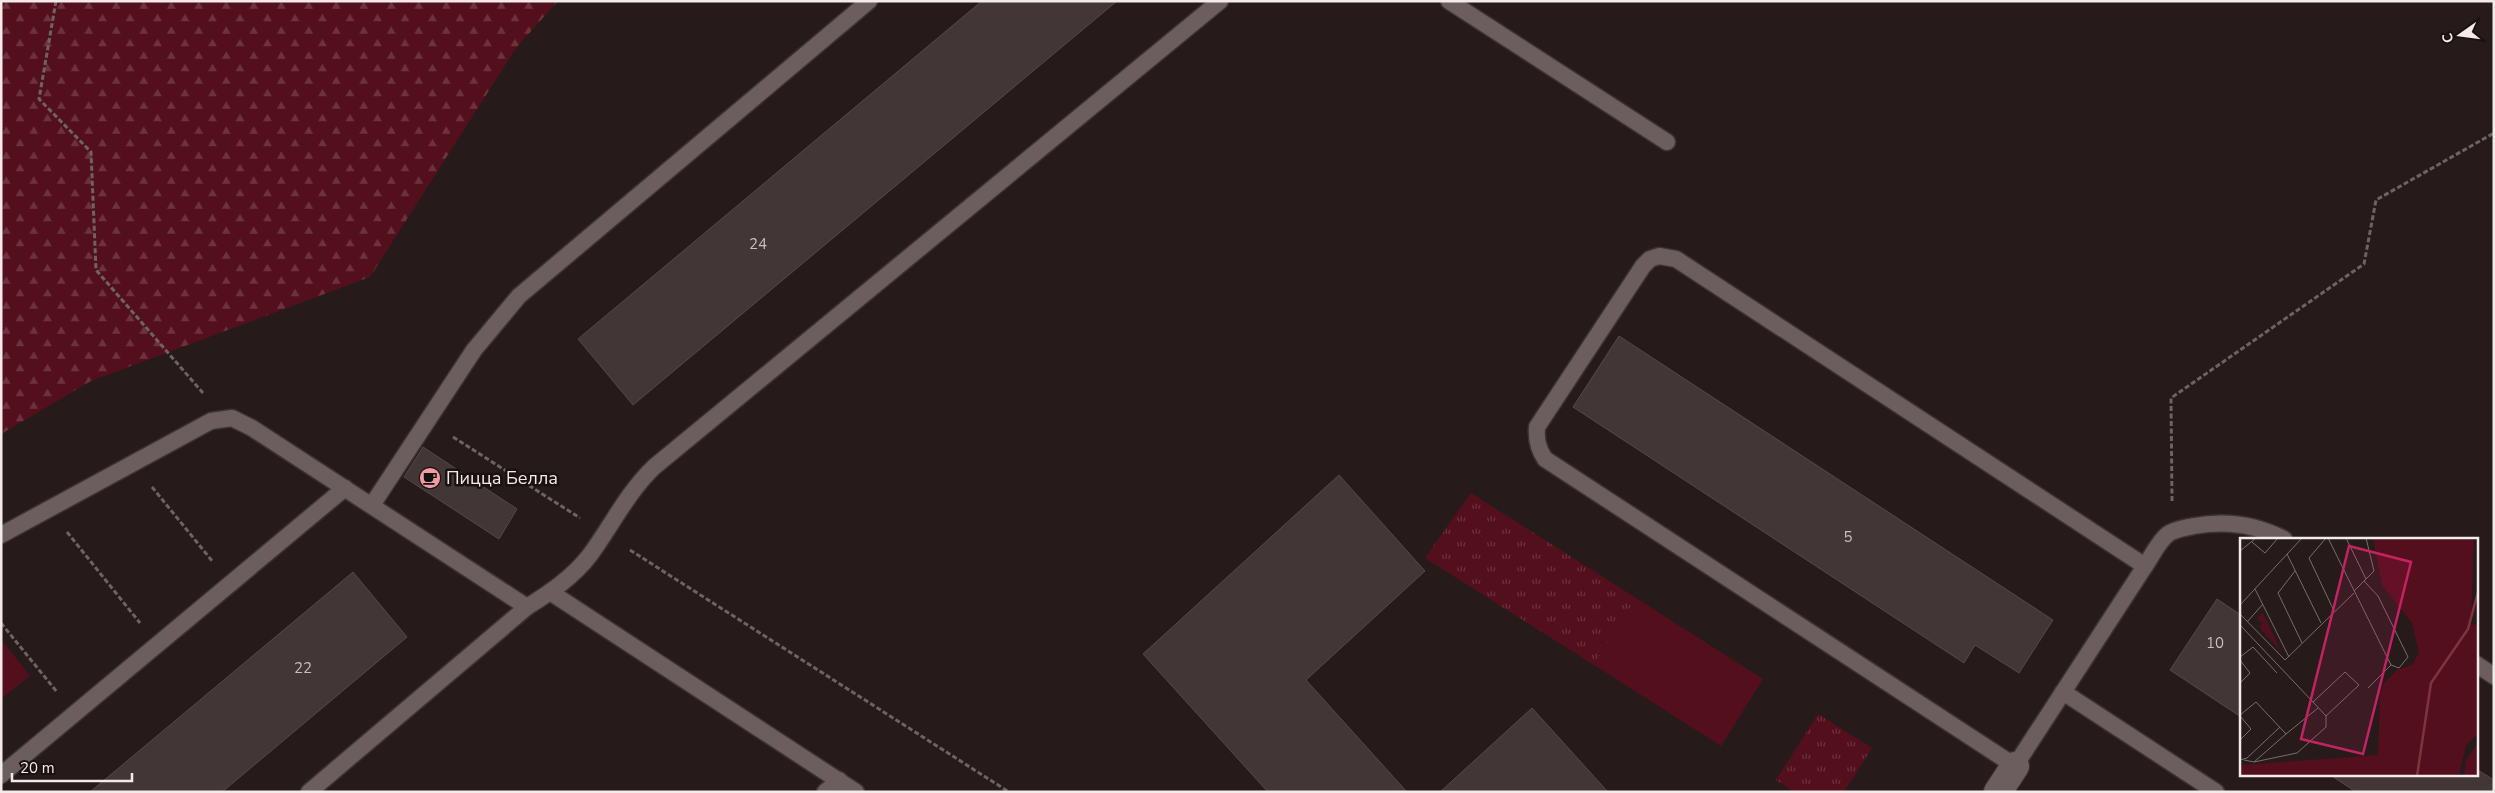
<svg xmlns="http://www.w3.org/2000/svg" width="2495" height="793" font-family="'Nunito Sans',sans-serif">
<defs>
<pattern id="forest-firs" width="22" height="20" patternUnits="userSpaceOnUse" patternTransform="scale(1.25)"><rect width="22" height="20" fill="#540f1e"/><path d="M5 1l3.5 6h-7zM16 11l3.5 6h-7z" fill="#6d323f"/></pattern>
<pattern id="park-tufts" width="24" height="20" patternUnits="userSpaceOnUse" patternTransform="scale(1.25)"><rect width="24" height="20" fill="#540f1e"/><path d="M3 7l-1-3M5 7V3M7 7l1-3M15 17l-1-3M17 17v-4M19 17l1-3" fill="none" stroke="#6d323f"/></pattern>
</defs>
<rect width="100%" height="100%" fill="#261a1b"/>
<polygon fill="url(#forest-firs)" points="1,1 558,1 516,48 370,277 91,381 1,434"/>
<g fill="url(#park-tufts)">
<polygon points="1471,493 1636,598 1594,665 1425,558"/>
<polygon points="1818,714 1872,748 1844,792 1794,792 1776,780"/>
</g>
<g fill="#540f1e">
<polygon points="1636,598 1763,679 1721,746 1594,665"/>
<polygon points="1,639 30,676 1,699"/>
</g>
<g fill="#433637" stroke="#56494a">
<polygon points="982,1 1117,1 633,405 578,339"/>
<polygon points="1619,336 2053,620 2019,673 1975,645 1964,663 1573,407"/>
<polygon points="423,447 517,509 499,539 404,477"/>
<polygon points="1339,475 1425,571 1306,680 1407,792 1268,792 1143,654"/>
<polygon points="353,572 407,637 222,792 90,792"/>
<polygon points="2217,599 2241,615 2241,717 2170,670"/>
<polygon points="1532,708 1608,792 1440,792"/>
<polygon points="2476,769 2494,780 2494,792 2356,792 2329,774 2476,774"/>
</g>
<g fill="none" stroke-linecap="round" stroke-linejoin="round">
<g stroke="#3c3434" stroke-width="19">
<g id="lane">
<polyline points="1449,1 1667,142"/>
<path d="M1659 256 1676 259 2145 566 2015 766 1545 459C1538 449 1536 440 1537 427L1643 266 1650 259Z"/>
<polyline points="372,505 474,350 519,296 869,1"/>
<polyline points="1,535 211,421 232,418 252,428 527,607"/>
<path d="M2145 566C2152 556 2158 542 2168 534 2175 529 2185 528 2194 526 2226 520 2255 524 2284 539"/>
<polyline points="550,592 856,792"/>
<polyline points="2476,664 2494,676"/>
<polyline points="2063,692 2216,792"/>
<polyline points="1,775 345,488"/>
<path d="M309 792 527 607C551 592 573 577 590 555 612 525 627 493 654 467L1220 1"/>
<polyline points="825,792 839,780"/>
</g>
</g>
<g stroke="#3c3434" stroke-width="30">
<polyline id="street" points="1998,792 2015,766"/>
</g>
<g stroke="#6e6364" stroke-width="3" stroke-dasharray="5 2.5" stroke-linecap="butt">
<polyline points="56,1 39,99 91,152 96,270 203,393"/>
<polyline points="453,437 580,518"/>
<polyline points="152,487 213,562"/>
<polyline points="2172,501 2171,398 2364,264 2376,200 2494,133"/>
<polyline points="67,532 140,623"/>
<polyline points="630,550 1009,792"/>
<polyline points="1,623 57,692"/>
</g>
<use href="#lane" stroke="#6c5e5f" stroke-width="16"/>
<use href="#street" stroke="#6c5e5f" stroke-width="28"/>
</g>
<defs>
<g id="cafe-disc" transform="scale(1.125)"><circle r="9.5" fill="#f49aa3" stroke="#1c1112"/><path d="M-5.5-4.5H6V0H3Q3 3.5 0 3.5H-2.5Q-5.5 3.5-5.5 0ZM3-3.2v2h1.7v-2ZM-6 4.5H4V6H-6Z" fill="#111"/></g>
</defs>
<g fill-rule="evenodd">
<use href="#cafe-disc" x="430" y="478"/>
</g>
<g text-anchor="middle" stroke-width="5" stroke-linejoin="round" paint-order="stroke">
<g font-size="15" fill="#c7bebe">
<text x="758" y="249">24</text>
<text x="1848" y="542">5</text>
<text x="2215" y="648">10</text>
<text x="303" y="673">22</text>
</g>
<g font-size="18" fill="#f3ebeb" stroke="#1c1112" text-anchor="start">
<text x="446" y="484">Пицца Белла</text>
</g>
</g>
<g transform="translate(2240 538)">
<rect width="238" height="238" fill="#261a1b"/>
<path d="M237 206V237H224L226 222Z" fill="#540f1e"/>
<path d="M133 0H234L231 86 237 87V197L226 207 219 237H0V227L138 217 140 155 144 145 157 132 172 127 179 115 172 85 142 47Z" fill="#540f1e"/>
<path d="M23 75 39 109 38 110 19 89 25 83 22 85 17 80Z" fill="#540f1e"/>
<path fill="none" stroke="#7d343f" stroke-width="2.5" d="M177 238 191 145 228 91 238 54"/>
<path fill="none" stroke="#786e6e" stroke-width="1" d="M86 0 69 20 94 73M88 0 151 127 159 130 168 119 138 58 124 43M106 0 126 41M12 4 25 15 38 0M0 13 16 0M47 16 81 85M55 33 38 55 62 105M15 51 49 119M114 53 134 33 126 0M0 67 62 0M0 76 45 122 114 55M7 84 23 66M0 87 73 164M0 119 13 109 37 135M0 122 10 135 0 145M105 134 119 147 86 178 73 164ZM128 150 151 127M0 177 16 164 46 196 78 170M0 178 11 191 0 202M0 222 7 220 40 189M4 222 14 224 46 196M14 224 57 215 86 189V178"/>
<path fill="#c42362" fill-opacity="0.15" stroke="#c42362" stroke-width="2.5" d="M109 8 171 24 123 216 61 201Z"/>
<rect width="238" height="238" fill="none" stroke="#f3ebeb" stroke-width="2.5"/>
</g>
<rect width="2495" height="793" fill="none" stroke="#f3ebeb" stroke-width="5"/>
<g transform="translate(2460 35) rotate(256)" stroke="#1c1112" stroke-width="4" paint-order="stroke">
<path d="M0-4L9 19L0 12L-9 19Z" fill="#f3ebeb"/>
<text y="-8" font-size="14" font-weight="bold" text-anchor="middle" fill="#f3ebeb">С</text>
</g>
<path d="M12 773v8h120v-8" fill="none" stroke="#f3ebeb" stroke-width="2.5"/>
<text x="20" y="773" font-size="15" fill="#f3ebeb" stroke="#1c1112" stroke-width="4" paint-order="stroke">20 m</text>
</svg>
